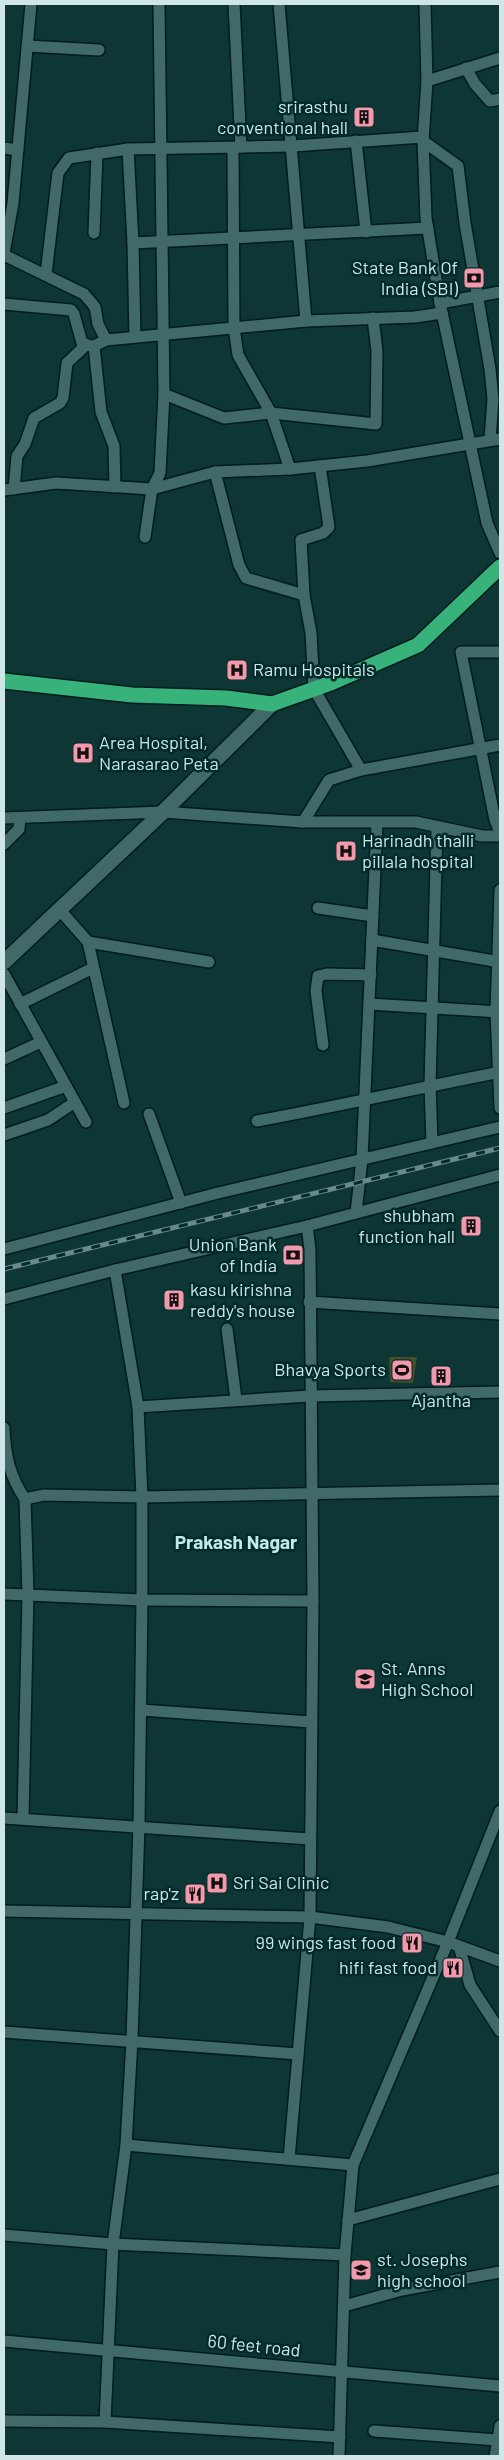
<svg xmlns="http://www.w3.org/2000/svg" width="504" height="2460" font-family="Barlow,sans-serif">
<rect width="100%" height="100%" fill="#0d3635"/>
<polygon fill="#435028" points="389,1357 417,1357 413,1383 390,1382"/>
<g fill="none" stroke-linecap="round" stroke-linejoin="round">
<g stroke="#001c1c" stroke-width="14">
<g id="street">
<polyline points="234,4 241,147"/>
<polyline points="279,4 306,321"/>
<polyline points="425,4 427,81 423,141 426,218 440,303 487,523 500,553"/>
<polyline points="27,46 99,50"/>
<polyline points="466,68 475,84 490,101 500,99"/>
<polyline points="427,81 500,58"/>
<polyline points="356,141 366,232"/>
<polyline points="423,141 458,166 465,223 490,369 493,399 490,440"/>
<polyline points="4,148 18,150"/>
<polyline points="233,148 234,328 238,355 271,413 290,469"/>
<polyline points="128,149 133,243"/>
<polyline points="94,233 97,153"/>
<polyline points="4,253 13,203 31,4"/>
<polyline points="4,255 84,294 95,307 98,324 106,340 94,346 101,412 114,446 115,487"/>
<polyline points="46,274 58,173 69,158 128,149 292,146 423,137"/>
<polyline points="440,303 500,292"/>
<polyline points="4,304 71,310 74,314 82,343 91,346"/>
<polyline points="135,337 133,243 428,228"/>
<polyline points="106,340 306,321 415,317 442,313"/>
<polyline points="164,394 224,418 271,413 376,424 377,351 373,318"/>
<polyline points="320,466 329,527 323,533 301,540 304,595 311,633 314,689 361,770"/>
<polyline points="215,472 239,565 246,578 304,595"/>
<polyline points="14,489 17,456 25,444 34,418 60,403 63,398 67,363 85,346"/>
<polyline points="4,490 56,483 152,489 215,472 290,469 367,461 500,439"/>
<polyline points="145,537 152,489 160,473 164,394 159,4"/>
<polyline points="500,652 461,652 495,820 500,832"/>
<polyline points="4,818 163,812 303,822 416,822 482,836 500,836"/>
<polyline points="303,822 329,780 361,770 500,745"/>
<polyline points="4,844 19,829 20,818"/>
<polyline points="500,890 496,1012 500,1108"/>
<polyline points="318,908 373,916"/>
<polyline points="59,909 88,942 124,1103"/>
<polyline points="372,940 500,962"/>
<polyline points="88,942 209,962"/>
<polyline points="4,974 86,1122"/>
<polyline points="20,1004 93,968"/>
<polyline points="369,1004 500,1012"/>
<polyline points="323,1045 316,991 318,976 327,974 371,975"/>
<polyline points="4,1059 41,1042"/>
<polyline points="4,1108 66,1086"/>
<polyline points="149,1114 181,1203"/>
<path d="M257 1121C338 1106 419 1088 500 1072"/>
<polyline points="4,1135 48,1120 75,1102"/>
<polyline points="432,1143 430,1085 437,827"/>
<polyline points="356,1213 362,1159 377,823"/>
<polyline points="4,1249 218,1193 500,1127"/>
<polyline points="4,1299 115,1270 307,1226 500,1175"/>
<polyline points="309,1302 500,1314"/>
<polyline points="227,1329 236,1399"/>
<polyline points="138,1407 310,1396 500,1392"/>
<path d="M4 1428C5 1455 10 1477 25 1499L44 1495 142 1497 500 1490"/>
<polyline points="4,1594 142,1600 313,1601"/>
<polyline points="141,1710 311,1722"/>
<polyline points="4,1818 310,1839"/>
<polyline points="23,1818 28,1594 25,1499"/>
<polyline points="4,1911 310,1917 388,1927 448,1942 500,1961"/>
<polyline points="459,1946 470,1985 500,2031"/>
<polyline points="4,2032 298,2054"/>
<polyline points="126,2145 353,2165"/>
<polyline points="289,2159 310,1917 313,1601 310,1249 307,1226"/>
<polyline points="348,2220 500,2179"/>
<polyline points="4,2235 113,2244 345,2255"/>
<polyline points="344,2306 402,2290 500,2272"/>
<polyline points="4,2341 500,2386"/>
<polyline points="4,2421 105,2422 340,2437"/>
<polyline points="105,2422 113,2244 126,2145 132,2040 139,1825 142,1600 142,1497 138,1407 115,1270"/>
<polyline points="374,2431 498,2440 500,2426"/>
<polyline points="339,2456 345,2255 353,2165 448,1942 500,1811"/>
<polyline points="495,2456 498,2440"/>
</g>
</g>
<g stroke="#001c1c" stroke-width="18">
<polyline id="secondary" points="4,962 163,812 272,704"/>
</g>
<g stroke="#001c1c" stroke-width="18">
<polyline id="highway" points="4,681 132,695 226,698 272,704 331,683 418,645 500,567"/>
</g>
<use href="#street" stroke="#416968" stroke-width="11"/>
<use href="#secondary" stroke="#416968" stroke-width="15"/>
<use href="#highway" stroke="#36b27a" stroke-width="15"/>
<g stroke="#6a8989" stroke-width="5">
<polyline id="rail" points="4,1269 500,1148"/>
</g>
<use href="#rail" stroke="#012c2b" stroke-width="3" stroke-dasharray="9" stroke-linecap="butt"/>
</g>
<defs>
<g id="building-square" transform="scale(1.125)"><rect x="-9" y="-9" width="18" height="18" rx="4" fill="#f29aac" stroke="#012c2b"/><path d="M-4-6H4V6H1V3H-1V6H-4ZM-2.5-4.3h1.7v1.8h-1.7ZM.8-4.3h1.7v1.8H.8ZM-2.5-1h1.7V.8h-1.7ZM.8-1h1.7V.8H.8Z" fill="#111"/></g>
<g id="bank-square" transform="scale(1.125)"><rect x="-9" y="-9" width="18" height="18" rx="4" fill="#f29aac" stroke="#012c2b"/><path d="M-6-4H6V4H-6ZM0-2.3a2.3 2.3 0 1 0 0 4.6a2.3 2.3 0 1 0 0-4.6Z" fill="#111"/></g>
<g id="hospital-square" transform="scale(1.125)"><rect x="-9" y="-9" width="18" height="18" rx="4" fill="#f29aac" stroke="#012c2b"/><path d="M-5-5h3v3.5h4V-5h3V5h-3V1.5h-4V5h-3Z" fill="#111"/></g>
<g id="stadium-square" transform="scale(1.125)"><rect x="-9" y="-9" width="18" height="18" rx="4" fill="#f29aac" stroke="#012c2b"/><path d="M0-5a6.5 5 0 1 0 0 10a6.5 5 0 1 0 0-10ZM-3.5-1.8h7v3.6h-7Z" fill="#111"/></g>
<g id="school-square" transform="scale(1.125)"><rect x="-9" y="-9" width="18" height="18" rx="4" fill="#f29aac" stroke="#012c2b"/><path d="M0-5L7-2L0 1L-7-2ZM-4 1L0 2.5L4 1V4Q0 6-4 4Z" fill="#111"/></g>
<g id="restaurant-square" transform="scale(1.125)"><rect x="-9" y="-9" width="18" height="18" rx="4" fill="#f29aac" stroke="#012c2b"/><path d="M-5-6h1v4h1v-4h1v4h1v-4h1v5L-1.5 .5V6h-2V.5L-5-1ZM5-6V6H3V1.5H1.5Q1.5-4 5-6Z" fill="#111"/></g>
</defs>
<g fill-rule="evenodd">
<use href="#building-square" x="364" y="117"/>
<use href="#bank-square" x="474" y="278"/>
<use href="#hospital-square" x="237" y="670"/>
<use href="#hospital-square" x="83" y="753"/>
<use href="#hospital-square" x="346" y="851"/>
<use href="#building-square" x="471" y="1226"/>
<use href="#bank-square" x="293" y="1255"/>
<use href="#building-square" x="174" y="1300"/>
<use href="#stadium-square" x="402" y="1370"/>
<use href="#building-square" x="441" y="1376"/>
<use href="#school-square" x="365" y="1679"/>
<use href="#hospital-square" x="217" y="1883"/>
<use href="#restaurant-square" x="195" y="1894"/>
<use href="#restaurant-square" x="412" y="1943"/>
<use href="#restaurant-square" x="453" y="1968"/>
<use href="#school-square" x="361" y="2270"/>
</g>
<g text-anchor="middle" stroke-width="5" stroke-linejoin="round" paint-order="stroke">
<g font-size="18" fill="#d0e5e5" stroke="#012c2b" text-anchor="end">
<text x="348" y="113">srirasthu<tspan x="348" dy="21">conventional hall</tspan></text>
<text x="458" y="274">State Bank Of<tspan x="458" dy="21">India (SBI)</tspan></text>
<text x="253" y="676" text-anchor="start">Ramu Hospitals</text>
<text x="99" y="749" text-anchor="start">Area Hospital,<tspan x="99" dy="21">Narasarao Peta</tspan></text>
<text x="362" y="847" text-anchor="start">Harinadh thalli<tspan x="362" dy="21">pillala hospital</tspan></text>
<text x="455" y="1222">shubham<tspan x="455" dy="21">function hall</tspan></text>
<text x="277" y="1251">Union Bank<tspan x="277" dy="21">of India</tspan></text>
<text x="190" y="1296" text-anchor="start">kasu kirishna<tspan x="190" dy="21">reddy's house</tspan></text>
<text x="386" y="1376">Bhavya Sports</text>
<text x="441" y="1407" text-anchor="middle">Ajantha</text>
<text x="381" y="1675" text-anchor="start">St. Anns<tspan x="381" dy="21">High School</tspan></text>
<text x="233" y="1889" text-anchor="start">Sri Sai Clinic</text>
<text x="179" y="1900">rap'z</text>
<text x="396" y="1949">99 wings fast food</text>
<text x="437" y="1974">hifi fast food</text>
<text x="377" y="2266" text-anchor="start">st. Josephs<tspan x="377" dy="21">high school</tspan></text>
</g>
<g font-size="18" fill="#d0e5e5" stroke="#012c2b">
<text transform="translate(254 2346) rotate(6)" y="6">60 feet road</text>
</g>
<g font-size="19" font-weight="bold" fill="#c0ebea" stroke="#012c2b">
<text x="236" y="1549">Prakash Nagar</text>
</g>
</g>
<rect width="504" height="2460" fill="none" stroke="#d0e5e5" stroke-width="10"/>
</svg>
